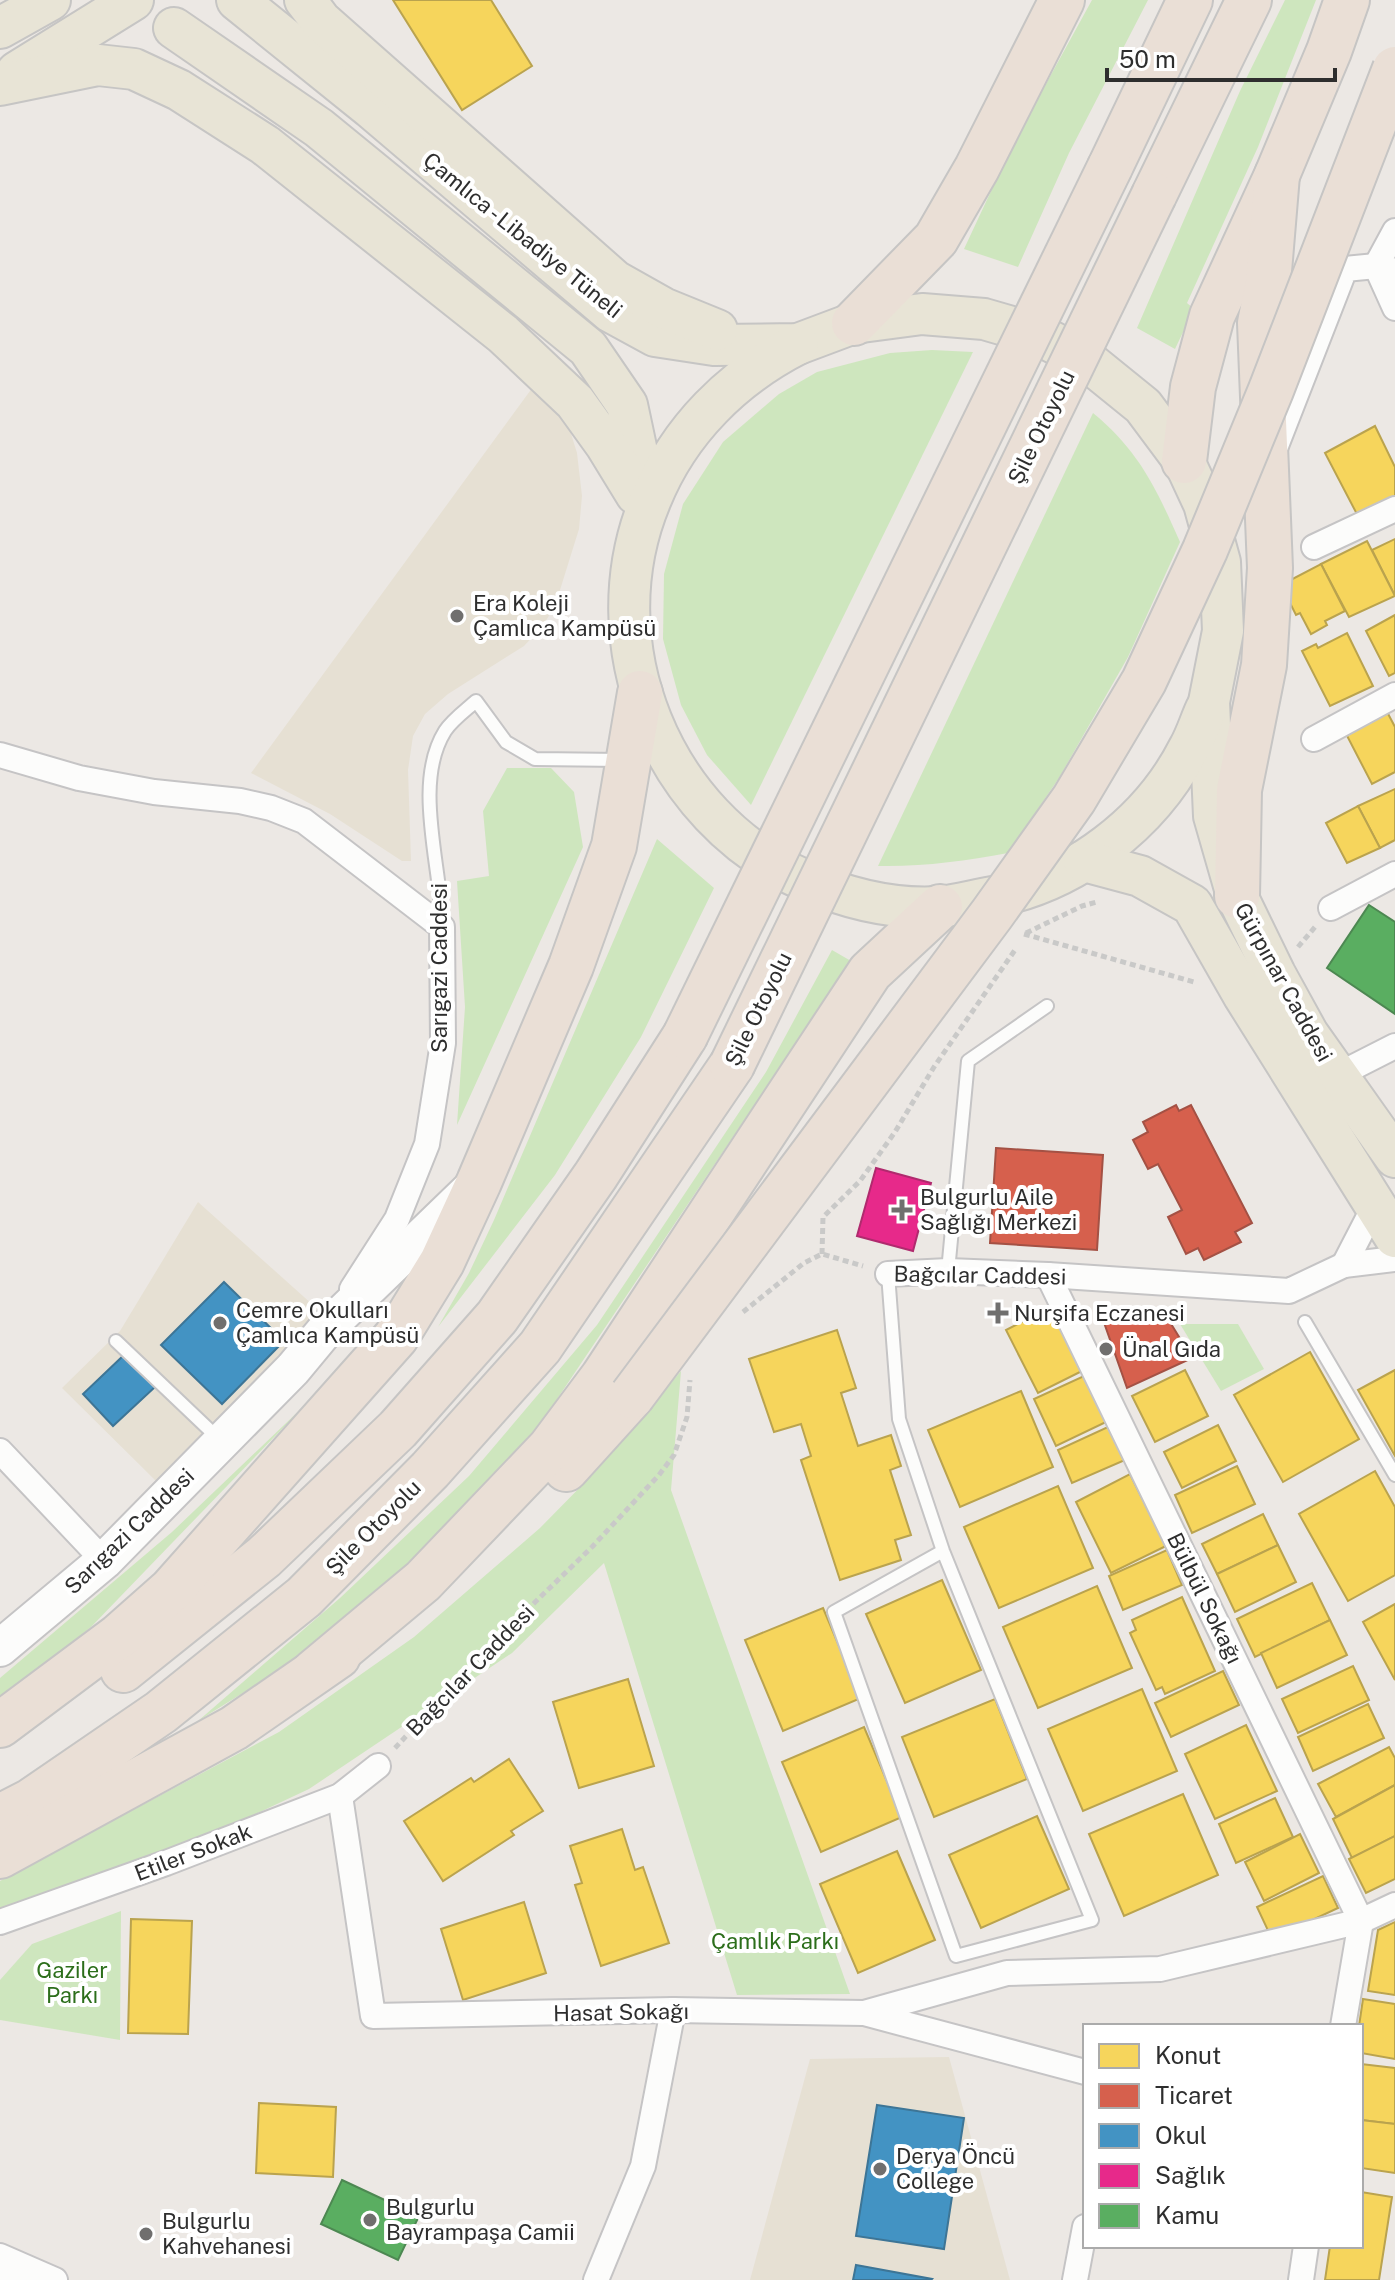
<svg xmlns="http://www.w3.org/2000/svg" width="1395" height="2280" font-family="'Public Sans',sans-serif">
<rect width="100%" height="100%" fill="#ece8e4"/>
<g fill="#e6e0d3">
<polygon points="538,380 568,424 577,453 582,496 579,529 555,606 542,627 524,646 448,694 425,714 413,736 408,770 411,861 402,861 330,814 251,773"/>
<polygon points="198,1202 323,1314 221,1428 156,1481 62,1388 120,1331"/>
<polygon points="949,2057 1010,2280 750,2280 810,2059"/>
</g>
<g fill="#cee6be">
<polygon points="1092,0 1148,0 1069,153 1018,267 964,249 1013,144"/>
<polygon points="1285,0 1316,0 1258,147 1187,303 1194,309 1175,349 1137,328 1240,91"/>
<polygon points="932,350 973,352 751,805 707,755 681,705 663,639 664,574 683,504 723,442 779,394 817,372 890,353"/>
<path d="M1093 413C1139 451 1156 488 1180 542L1128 657 1059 778 1008 853C964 861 922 867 878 866Z"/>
<polygon points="507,768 551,768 574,792 583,847 457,1125 465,1007 457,881 489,876 483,811"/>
<polygon points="657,839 714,888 641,1037 555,1175 438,1327 469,1273 494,1220"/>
<polygon points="832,950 851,961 541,1423 363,1618 198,1721 340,1598 469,1476 597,1325 766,1072"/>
<polygon points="1180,1324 1238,1324 1264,1369 1221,1391"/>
<polygon points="681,1371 671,1490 850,1994 737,1995 604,1563 512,1653 309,1789 0,1933 0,1881 279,1732 414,1637 540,1528 596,1471"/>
<polygon points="307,1403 92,1626 0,1702 0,1678 172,1532"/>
<polygon points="121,1911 120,2040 0,2020 0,1980 32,1944"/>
</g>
<g fill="#f6d55c" stroke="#baa34e" stroke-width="2">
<polygon points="393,0 491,0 532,66 462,110"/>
<polygon points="1375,426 1395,467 1395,499 1359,518 1325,453"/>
<polygon points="1395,539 1395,596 1372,550"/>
<polygon points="1367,541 1395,596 1349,617 1321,564"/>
<polygon points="1321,564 1345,611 1325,621 1327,625 1311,634 1300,613 1296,615 1281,585"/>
<polygon points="1395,615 1395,673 1389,676 1366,631"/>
<polygon points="1347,633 1373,686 1330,706 1302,651 1316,644 1318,648"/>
<polygon points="1385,708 1395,727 1395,772 1372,784 1343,728"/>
<polygon points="1395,789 1395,840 1380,848 1358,806"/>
<polygon points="1358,806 1380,848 1347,863 1326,823"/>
<polygon points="1051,1307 1082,1371 1038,1393 1006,1330"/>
<polygon points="837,1330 856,1388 841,1393 858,1446 891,1435 901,1466 890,1470 911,1535 895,1540 901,1560 840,1580 801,1460 811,1456 801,1424 774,1432 749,1359"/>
<polygon points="1310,1352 1359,1439 1283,1482 1234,1395"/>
<polygon points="1185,1370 1208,1416 1155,1442 1132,1396"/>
<polygon points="1395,1370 1395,1456 1358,1390"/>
<polygon points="1084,1376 1106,1422 1056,1446 1034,1399"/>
<polygon points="1021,1391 1053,1467 960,1507 928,1430"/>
<polygon points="1218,1425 1236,1461 1182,1488 1164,1452"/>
<polygon points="1110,1426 1125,1460 1072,1483 1058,1450"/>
<polygon points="1237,1466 1255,1504 1192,1533 1175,1495"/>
<polygon points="1375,1471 1395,1507 1395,1575 1348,1601 1299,1514"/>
<polygon points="1130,1474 1166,1546 1111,1573 1076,1502"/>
<polygon points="1058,1486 1093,1568 999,1608 964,1527"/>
<polygon points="1263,1514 1278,1545 1217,1574 1202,1544"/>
<polygon points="1278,1545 1296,1582 1235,1612 1217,1574"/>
<polygon points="1167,1550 1182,1585 1123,1610 1109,1576"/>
<polygon points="942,1580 981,1670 905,1703 866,1614"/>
<polygon points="1312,1583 1330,1620 1255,1657 1237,1619"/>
<polygon points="1097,1586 1132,1668 1038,1708 1003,1627"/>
<polygon points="1182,1597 1215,1671 1165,1694 1162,1687 1156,1690 1130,1633 1136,1630 1132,1620"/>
<polygon points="1395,1604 1395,1680 1363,1622"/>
<polygon points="823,1608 861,1698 783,1731 745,1640"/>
<polygon points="1330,1620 1347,1655 1277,1688 1261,1653"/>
<polygon points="1353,1666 1369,1700 1298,1733 1282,1699"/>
<polygon points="1223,1671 1239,1705 1171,1737 1155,1703"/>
<polygon points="628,1679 654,1766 579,1788 553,1702"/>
<polygon points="1142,1689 1177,1771 1083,1811 1048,1729"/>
<polygon points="995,1699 1027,1779 934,1817 902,1737"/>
<polygon points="1368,1704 1384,1738 1313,1771 1298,1737"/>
<polygon points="1246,1725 1277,1791 1215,1819 1185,1754"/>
<polygon points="864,1727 902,1817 821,1852 782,1762"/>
<polygon points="1389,1747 1395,1758 1395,1785 1336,1817 1318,1784"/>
<polygon points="509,1759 543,1811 511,1831 514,1835 443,1881 404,1821 471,1778 474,1782"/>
<polygon points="1395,1785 1395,1836 1352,1858 1333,1819"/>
<polygon points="1183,1794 1218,1875 1124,1916 1089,1834"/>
<polygon points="1275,1798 1293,1837 1236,1863 1219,1824"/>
<polygon points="1037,1816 1069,1889 981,1928 949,1855"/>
<polygon points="622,1829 635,1870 643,1867 669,1943 601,1966 575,1885 582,1883 570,1846"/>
<polygon points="1300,1834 1319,1873 1264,1901 1245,1862"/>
<polygon points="1395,1836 1395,1879 1366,1893 1349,1859"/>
<polygon points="897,1851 935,1940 858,1973 820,1884"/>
<polygon points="1323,1876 1338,1908 1272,1939 1257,1907"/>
<polygon points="524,1902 546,1973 463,2000 441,1929"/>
<polygon points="131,1919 192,1921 188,2034 128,2033"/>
<polygon points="1395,1922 1395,1995 1368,1991 1378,1930"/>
<polygon points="1363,1999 1395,2004 1395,2059 1361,2053 1361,2026 1359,2026"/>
<polygon points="1361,2064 1395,2068 1395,2124 1361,2120"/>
<polygon points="259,2103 336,2107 333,2177 256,2173"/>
<polygon points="1361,2120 1395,2124 1395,2173 1361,2168"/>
<polygon points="1361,2192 1392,2197 1379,2280 1325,2280 1330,2246 1361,2246"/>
</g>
<g fill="#d6604d" stroke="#a45144" stroke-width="2">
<polygon points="1176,1105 1179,1111 1191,1105 1252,1223 1235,1232 1241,1242 1204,1260 1198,1248 1186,1254 1168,1217 1182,1210 1158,1164 1148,1169 1133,1140 1148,1132 1143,1122"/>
<polygon points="996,1148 1103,1155 1097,1250 990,1243"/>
<polygon points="1106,1313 1168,1319 1192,1358 1127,1388 1101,1314"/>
</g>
<g fill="#4393c3" stroke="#3d7596" stroke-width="2">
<polygon points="224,1282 284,1341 222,1404 161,1345"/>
<polygon points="125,1354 155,1387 113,1426 83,1394"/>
<polygon points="877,2105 964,2118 944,2249 856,2236"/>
<polygon points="856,2265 932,2279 931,2280 853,2280"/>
</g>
<polygon fill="#e7298a" stroke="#b02a6e" stroke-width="2" points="876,1168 931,1183 913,1251 857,1236"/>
<g fill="#5aae61" stroke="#4d8852" stroke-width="2">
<polygon points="1369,905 1395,922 1395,1014 1327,968"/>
<polygon points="342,2180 419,2216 398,2260 321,2224"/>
</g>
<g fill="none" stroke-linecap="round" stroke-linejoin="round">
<g stroke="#c5c4c5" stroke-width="16">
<g id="lane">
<path d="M442 926C442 868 412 784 445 731 452 720 466 710 476 701L506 742 535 759 622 760"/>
<polyline points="948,1271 968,1061 1047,1006"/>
<polyline points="888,1274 899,1419 943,1551 1092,1920 956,1956 834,1612 943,1551"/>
<polyline points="1305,1322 1395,1475"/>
<polyline points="116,1341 219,1439"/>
</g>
</g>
<g stroke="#c5c4c5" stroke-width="28">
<g id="street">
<polyline points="1376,266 1395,308"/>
<polyline points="1376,266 1395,231"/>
<polyline points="1274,451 1345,269 1376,266 1395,271"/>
<polyline points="1314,547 1395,509"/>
<polyline points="1314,739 1395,695"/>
<polyline points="0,755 79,778 154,792 240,801 271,808 304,821 442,927 443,1043 427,1144 397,1219 352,1289"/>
<polyline points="1331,908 1395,874"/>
<polyline points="1336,1076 1395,1046"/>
<polyline points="1344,1265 1374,1207"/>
<polyline points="888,1274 948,1271 1048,1275 1289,1291 1344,1265 1395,1259"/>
<polyline points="1048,1275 1361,1921 1343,2026"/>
<polyline points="0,1451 104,1561"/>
<polyline points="340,1796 373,2016 673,2010 864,2013 1085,2072"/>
<polyline points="0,1922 166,1863 340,1796 378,1766"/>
<polyline points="864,2013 1007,1973 1160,1969 1361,1921 1395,1905"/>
<polyline points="0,2256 55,2280"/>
<polyline points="596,2280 643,2166 673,2010"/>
<polyline points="1075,2280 1085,2227"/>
<polyline points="1301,2280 1306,2246"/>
</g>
</g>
<g stroke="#c5c4c5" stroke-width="40">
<g id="secondary">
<polyline points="0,1648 104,1561 293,1369 327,1328 471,1189"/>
<polyline points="0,2278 22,2280"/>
</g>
</g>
<g stroke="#c6c5c4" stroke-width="44">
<g id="primary">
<polyline points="237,0 371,108 611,312 655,336 714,345 798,344 854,323 922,314 984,319 1039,335 1085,359 1143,406 1184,461 1204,504 1220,562 1223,631 1209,702 1214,816 1237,896 1275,974 1308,1034 1395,1157"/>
<polyline points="305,0 321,21 615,281 663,308 717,330"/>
<polyline points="0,28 50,0"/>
<polyline points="174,28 319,128 588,348 627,405 637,452 636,489"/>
<polyline points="17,72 133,0"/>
<polyline points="0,85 98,65 134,69 179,90 265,145 503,334 575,402 606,445 636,494"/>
<path d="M798 344C733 377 679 430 651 499 590 643 662 818 804 880 846 898 893 910 939 907 957 905 975 900 993 897 1075 881 1151 823 1189 748 1196 736 1200 722 1206 709"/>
<polyline points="1084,861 1140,876 1192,905 1244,996 1395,1237"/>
</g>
</g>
<g stroke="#c6c5c4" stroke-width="48">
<g id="highway">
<polyline points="1110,167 1190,0"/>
<polyline points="1154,195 1249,0"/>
<polyline points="854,323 936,239 977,168 1062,0"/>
<polyline points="1184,461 1193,387 1212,316 1277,175 1329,51 1347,0"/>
<polyline points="1237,896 1239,790 1264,665 1270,568 1260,323 1268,283 1277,175"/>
<polyline points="566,1469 632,1396"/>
<polyline points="123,1670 264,1557 398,1429 497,1317 596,1175 685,1036"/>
<polyline points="314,1672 423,1581 550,1448 603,1377 870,972 940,907"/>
<polyline points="0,1725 119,1636 171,1590 396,1337 442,1262 479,1182 571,966 614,846 640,693"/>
<polyline points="0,1817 31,1801 161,1712 304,1597 430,1470 540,1347 732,1065"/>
<polyline points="0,1856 234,1728 338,1656"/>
</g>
</g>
<g stroke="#c9c9c8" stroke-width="5" stroke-dasharray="6 4" stroke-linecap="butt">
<polyline points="1026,933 1082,906 1097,902"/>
<polyline points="1024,934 1194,982"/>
<polyline points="1298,947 1315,927"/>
<polyline points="822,1254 823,1217 860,1181 895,1132 934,1067 1015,950"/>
<polyline points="743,1312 804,1263 822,1254 863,1266"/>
<polyline points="395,1748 498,1638 592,1547 659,1475 674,1455 687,1417 690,1380"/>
</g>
<use href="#lane" stroke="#fcfcfb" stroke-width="12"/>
<use href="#street" stroke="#fcfcfb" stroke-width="24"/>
<use href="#secondary" stroke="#fcfcfb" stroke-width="36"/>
<use href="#primary" stroke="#e8e4d6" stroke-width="40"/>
<use href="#highway" stroke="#eadfd6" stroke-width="44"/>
<g stroke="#c6c5c4" stroke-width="48" stroke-linecap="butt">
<g id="highway-bridge">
<polyline points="685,1036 1110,167"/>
<polyline points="732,1065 1154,195"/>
<polyline points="632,1396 992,914 1074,799 1144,681 1205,550 1271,390 1395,69"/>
</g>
</g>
<use href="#highway-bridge" stroke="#eadfd6" stroke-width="44"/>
</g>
<g fill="#706f6e" stroke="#fff" stroke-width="3">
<circle cx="457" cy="616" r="8"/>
<path d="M898 1198h8v8h8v8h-8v8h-8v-8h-8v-8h8z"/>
<path d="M994 1301h8v8h8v8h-8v8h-8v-8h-8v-8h8z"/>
<circle cx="220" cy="1323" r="8"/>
<circle cx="1106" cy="1349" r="8"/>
<circle cx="880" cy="2169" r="8"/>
<circle cx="370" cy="2220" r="8"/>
<circle cx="146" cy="2234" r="8"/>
</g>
<g text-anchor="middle" stroke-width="8" stroke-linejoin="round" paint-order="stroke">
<g font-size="22" fill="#2e2e2e" stroke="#fff">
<text transform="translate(523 235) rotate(39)" y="8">Çamlıca - Libadiye Tüneli</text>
<text transform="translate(1041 427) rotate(-64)" y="8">Şile Otoyolu</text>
<text transform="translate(439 968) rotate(-90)" y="8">Sarıgazi Caddesi</text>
<text transform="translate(1284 982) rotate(61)" y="8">Gürpınar Caddesi</text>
<text transform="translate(758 1009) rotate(-64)" y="8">Şile Otoyolu</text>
<text transform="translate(980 1275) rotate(1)" y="8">Bağcılar Caddesi</text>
<text transform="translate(373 1527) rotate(-45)" y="8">Şile Otoyolu</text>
<text transform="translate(129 1531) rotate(-44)" y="8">Sarıgazi Caddesi</text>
<text transform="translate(1205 1598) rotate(64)" y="8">Bülbül Sokağı</text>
<text transform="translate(470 1670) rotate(-46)" y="8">Bağcılar Caddesi</text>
<text transform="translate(193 1852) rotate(-21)" y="8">Etiler Sokak</text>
<text transform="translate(621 2012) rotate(-1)" y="8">Hasat Sokağı</text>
</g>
<g font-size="22" fill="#2e2e2e" stroke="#fff" text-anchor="start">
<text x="473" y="611">Era Koleji<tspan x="473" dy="25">Çamlıca Kampüsü</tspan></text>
<text x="920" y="1205">Bulgurlu Aile<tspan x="920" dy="25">Sağlığı Merkezi</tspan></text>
<text x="236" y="1318">Cemre Okulları<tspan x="236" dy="25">Çamlıca Kampüsü</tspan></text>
<text x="1014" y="1321">Nurşifa Eczanesi</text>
<text x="1122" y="1357">Ünal Gıda</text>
<text x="896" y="2164">Derya Öncü<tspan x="896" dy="25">College</tspan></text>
<text x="386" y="2215">Bulgurlu<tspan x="386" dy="25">Bayrampaşa Camii</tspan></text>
<text x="162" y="2229">Bulgurlu<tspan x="162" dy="25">Kahvehanesi</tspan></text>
</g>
<g font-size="22" fill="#2c6e1b" stroke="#fff">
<text x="775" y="1949">Çamlık Parkı</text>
<text x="72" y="1978">Gaziler<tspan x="72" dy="25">Parkı</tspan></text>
</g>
</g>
<rect x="1083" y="2024" width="280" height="224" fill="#ffffff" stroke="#ababab" stroke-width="2"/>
<rect x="1099" y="2044" width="40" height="24" fill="#f6d55c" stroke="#ababab" stroke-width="2"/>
<text x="1155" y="2064" font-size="24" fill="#2e2e2e">Konut</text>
<rect x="1099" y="2084" width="40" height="24" fill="#d6604d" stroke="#ababab" stroke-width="2"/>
<text x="1155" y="2104" font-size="24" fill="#2e2e2e">Ticaret</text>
<rect x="1099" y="2124" width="40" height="24" fill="#4393c3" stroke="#ababab" stroke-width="2"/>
<text x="1155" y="2144" font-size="24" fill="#2e2e2e">Okul</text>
<rect x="1099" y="2164" width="40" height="24" fill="#e7298a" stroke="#ababab" stroke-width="2"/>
<text x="1155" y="2184" font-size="24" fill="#2e2e2e">Sağlık</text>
<rect x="1099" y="2204" width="40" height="24" fill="#5aae61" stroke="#ababab" stroke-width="2"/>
<text x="1155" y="2224" font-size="24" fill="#2e2e2e">Kamu</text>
<path d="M1107 68v12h228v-12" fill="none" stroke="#2e2e2e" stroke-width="4"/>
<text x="1119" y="68" font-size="24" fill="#2e2e2e" stroke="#ffffff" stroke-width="6" paint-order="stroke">50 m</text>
</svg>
